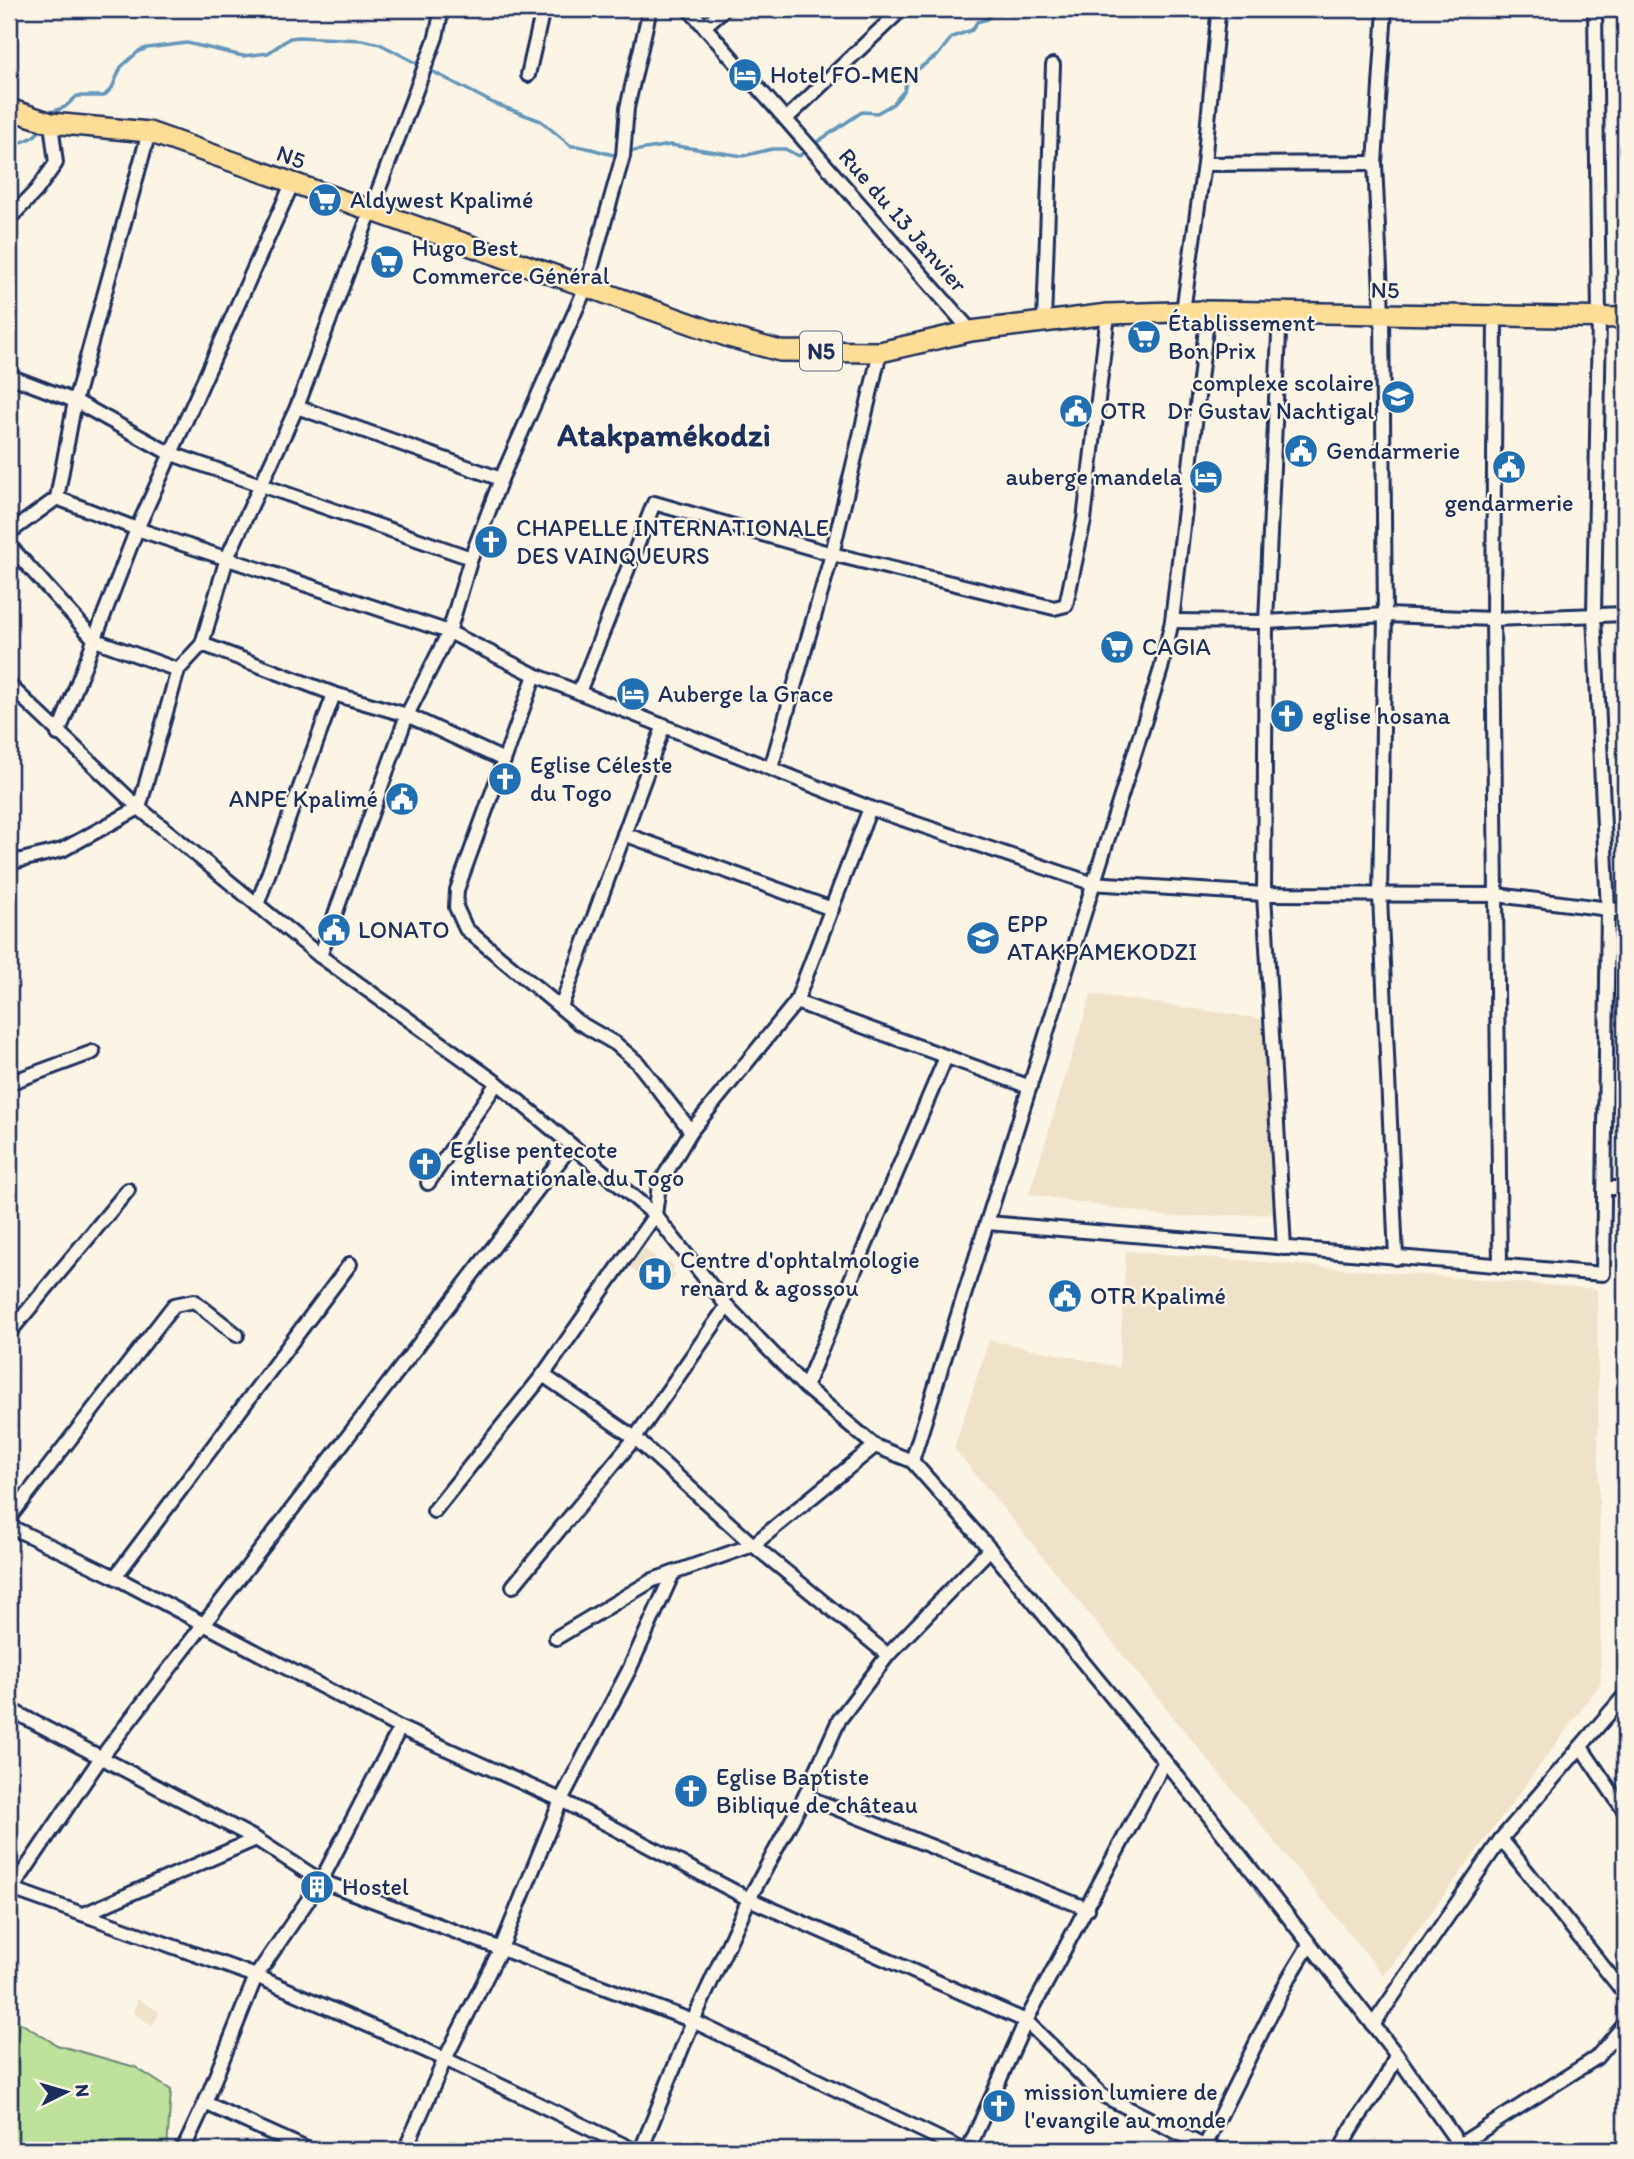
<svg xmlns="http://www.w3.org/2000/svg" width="1634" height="2159" font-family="Itim,sans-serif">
<rect width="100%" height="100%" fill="#fcf5e5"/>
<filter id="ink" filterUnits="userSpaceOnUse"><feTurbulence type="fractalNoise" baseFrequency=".0143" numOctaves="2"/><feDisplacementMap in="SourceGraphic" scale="14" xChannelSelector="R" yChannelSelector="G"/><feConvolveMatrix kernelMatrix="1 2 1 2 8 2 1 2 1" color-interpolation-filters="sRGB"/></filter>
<g filter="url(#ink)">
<g fill="#f0e2c9">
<polygon points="1091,994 1264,1019 1273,1214 1169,1217 1029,1194"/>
<polygon points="645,1248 664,1265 669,1261 675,1267 671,1271 676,1276 659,1294 629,1266"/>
<polygon points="1126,1251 1597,1289 1601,1683 1384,1976 954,1448 989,1340 1119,1367"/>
<polygon points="1619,1324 1625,1324 1625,1574 1620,1574"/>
<polygon points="138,1999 160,2012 153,2025 133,2013"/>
</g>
<polygon fill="#bee19b" stroke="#6c887c" stroke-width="2" points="9,2016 57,2045 135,2067 171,2090 167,2150 9,2150"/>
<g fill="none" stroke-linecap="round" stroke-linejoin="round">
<g stroke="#6496ba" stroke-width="3.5">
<path d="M1075 9C1092 18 1102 8 1119 12L1122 9"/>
<path d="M49 113 65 107 77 96H104L112 88 121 67 139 51 147 48 187 43 243 56 268 53 290 38 299 37 362 40 380 44 493 103 541 121 571 146C588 145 604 155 621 156"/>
<polyline points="814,144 862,112 877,113 893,104 904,91 908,76 938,55 952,37 972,30 977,22 987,19 995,9"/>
<path d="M9 146C22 142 37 139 43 125"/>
<polyline points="627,152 670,145 743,156 772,149 785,149 799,156 808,149"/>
</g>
<g stroke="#1b2f5e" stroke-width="18">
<g id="street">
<polyline points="689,9 971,331"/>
<polyline points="1385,9 1375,163 1382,314 1385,615 1380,896 1396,1258"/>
<polyline points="706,25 724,9"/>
<polyline points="528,75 543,9"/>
<polyline points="787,118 902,9"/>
<polyline points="1204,164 1375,163"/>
<polyline points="9,219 36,191 56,163 51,123"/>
<polyline points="1183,311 1204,164 1218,15"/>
<polyline points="1280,312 1266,622 1264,894 1284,1248"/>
<polyline points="1495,316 1493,619 1500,1266"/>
<polyline points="1044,322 1053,65"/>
<polyline points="9,376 75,401 169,453 471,558"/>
<polyline points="297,407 501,479"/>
<polyline points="57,498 137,529 449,632 535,675 870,808 1091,883 1264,894 1497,895 1625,911"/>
<polyline points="9,533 57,498 75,401 149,132"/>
<polyline points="9,545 95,640 178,670"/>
<polyline points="1172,621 1266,622 1385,615 1493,619 1625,614"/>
<polyline points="202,644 334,694 407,715 504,760"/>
<polyline points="535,675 457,890 456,907 466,929 578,1022 616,1044 638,1063 691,1131"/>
<polyline points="9,685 139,808 320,956 497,1083 655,1215 727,1306 805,1387 875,1446 912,1461 990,1549 1195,1798 1396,2054 1463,2150"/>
<polyline points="579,692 654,503 832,554 1054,608 1066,605 1084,520 1108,314"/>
<polyline points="58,734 137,529 292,184"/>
<polyline points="771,768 832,554 880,352"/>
<polyline points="624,834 832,909"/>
<polyline points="9,863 62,850 139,808 178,670 202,644 227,558 297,407 436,37 442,9"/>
<polyline points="257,905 334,694"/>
<polyline points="320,956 407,715 449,632 471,558 501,479 586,287 623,156 627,108 650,9"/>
<polyline points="796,1002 1030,1087"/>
<polyline points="561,1007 664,725"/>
<polyline points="9,1083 93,1052"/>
<polyline points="571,1146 100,1759 12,1889 256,1976 445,2059 634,2150"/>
<polyline points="428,1183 497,1083"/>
<polyline points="1607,1188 1625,1188"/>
<polyline points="988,1223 1603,1274 1608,911 1594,615 1599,317 1595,9"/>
<polyline points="9,1333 128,1190"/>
<polyline points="543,1375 635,1438 753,1545 888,1655"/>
<polyline points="805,1387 946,1057"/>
<polyline points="912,1461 1161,669 1172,621 1208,311"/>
<polyline points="434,1511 543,1375 655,1215 659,1185 691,1131 796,1002 870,808"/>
<polyline points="9,1518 174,1305 194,1301 237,1335"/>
<polyline points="9,1526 115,1577 400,1728 561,1800 749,1899 1026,2021 1102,2095 1204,2146 1219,2150"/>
<polyline points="115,1577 350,1264"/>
<polyline points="513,1586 635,1438 727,1306"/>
<polyline points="556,1638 653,1580 673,1573"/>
<polyline points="9,1709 256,1839 321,1881 693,2021 963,2150"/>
<polyline points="1581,1747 1625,1812"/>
<polyline points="805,1796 1088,1909"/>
<polyline points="1501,1839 1625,1994"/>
<polyline points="84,1914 256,1839"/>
<polyline points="1373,2025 1501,1839 1625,1695"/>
<polyline points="205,2103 309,2150"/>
<polyline points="1459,2145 1596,2058 1625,2024"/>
<polyline points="183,2150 205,2103 256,1976 321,1881 400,1728"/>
<polyline points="405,2150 445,2059 502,1946 561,1800 629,1670 673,1573 753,1545 875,1446"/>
<polyline points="641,2150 693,2021 749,1899 805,1796 839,1720 888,1655 990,1549"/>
<polyline points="968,2150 1026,2021 1164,1763"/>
<polyline points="1203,2150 1286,1983 1309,1945"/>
<path d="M1341 2150C1354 2115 1385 2090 1396 2054"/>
</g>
</g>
<g stroke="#1b2f5e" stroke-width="24">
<polyline id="primary" points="9,109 51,123 149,132 729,337 780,351 880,352 971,331 1108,314 1208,311 1625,318"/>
</g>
<use href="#street" stroke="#fcf5e5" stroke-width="12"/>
<use href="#primary" stroke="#fedd96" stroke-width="19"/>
</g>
</g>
<defs>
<g id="hotel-disc" transform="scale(1.75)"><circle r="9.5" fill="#1f6fb2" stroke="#fcf5e5"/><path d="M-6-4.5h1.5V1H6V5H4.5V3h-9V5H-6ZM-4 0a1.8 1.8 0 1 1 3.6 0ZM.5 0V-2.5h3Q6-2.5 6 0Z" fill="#fff"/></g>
<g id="supermarket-disc" transform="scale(1.75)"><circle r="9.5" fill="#1f6fb2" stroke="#fcf5e5"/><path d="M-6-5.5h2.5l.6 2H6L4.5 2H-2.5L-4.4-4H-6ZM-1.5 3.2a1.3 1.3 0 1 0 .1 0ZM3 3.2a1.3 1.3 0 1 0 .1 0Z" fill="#fff"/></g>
<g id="school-disc" transform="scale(1.75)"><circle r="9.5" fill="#1f6fb2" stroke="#fcf5e5"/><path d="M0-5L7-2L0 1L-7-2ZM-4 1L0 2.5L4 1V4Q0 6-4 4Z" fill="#fff"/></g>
<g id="civic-disc" transform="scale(1.75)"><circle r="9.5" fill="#1f6fb2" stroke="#fcf5e5"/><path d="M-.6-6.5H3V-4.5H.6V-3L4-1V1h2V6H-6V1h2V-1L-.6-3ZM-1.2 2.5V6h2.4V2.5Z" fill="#fff"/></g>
<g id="church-disc" transform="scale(1.75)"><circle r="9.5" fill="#1f6fb2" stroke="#fcf5e5"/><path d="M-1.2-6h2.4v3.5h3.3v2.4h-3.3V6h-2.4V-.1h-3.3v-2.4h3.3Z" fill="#fff"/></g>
<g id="hospital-disc" transform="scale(1.75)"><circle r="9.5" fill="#1f6fb2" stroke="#fcf5e5"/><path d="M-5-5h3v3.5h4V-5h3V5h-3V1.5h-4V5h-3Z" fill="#fff"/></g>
<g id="building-disc" transform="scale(1.75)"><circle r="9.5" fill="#1f6fb2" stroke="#fcf5e5"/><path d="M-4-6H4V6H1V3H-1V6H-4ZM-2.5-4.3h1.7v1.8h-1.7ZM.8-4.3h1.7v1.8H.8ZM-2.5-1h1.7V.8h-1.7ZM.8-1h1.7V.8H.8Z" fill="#fff"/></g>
</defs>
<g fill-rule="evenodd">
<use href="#hotel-disc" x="745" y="75"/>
<use href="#supermarket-disc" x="325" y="200"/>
<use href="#supermarket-disc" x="387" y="262"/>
<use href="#supermarket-disc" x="1144" y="337"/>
<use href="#school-disc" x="1398" y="397"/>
<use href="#civic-disc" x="1076" y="411"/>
<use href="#civic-disc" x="1301" y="451"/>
<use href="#civic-disc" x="1509" y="467"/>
<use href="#hotel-disc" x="1206" y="477"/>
<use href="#church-disc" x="491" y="542"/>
<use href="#supermarket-disc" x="1117" y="647"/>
<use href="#hotel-disc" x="633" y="694"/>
<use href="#church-disc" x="1287" y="716"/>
<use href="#church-disc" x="505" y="779"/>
<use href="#civic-disc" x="402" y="799"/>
<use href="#civic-disc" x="334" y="930"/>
<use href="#school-disc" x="983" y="938"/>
<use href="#church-disc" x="425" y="1164"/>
<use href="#hospital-disc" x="655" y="1274"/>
<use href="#civic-disc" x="1065" y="1296"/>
<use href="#church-disc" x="691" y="1791"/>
<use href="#building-disc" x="317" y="1887"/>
<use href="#church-disc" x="999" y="2106"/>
</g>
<g text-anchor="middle" stroke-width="5" stroke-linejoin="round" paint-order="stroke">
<rect fill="#fcf5e5" stroke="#5e6a86" stroke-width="2" x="800" y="331.5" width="42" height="39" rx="5"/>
<g font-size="23" font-weight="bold" fill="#1b2f5e">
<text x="821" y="359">N5</text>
</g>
<g font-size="24" fill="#1b2f5e" stroke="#fcf5e5" text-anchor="start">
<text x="770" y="83">Hotel FO-MEN</text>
<text x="350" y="208">Aldywest Kpalimé</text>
<text x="412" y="256">Hugo Best<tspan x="412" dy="28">Commerce Général</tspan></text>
<text x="1168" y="331">Établissement<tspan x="1168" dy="28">Bon Prix</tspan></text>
<text x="1374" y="391" text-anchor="end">complexe scolaire<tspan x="1374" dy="28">Dr Gustav Nachtigal</tspan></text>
<text x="1100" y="419">OTR</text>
<text x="1326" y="459">Gendarmerie</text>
<text x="1182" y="485" text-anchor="end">auberge mandela</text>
<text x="1509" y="511" text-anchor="middle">gendarmerie</text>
<text x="516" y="536">CHAPELLE INTERNATIONALE<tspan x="516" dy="28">DES VAINQUEURS</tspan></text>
<text x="1142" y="655">CAGIA</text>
<text x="658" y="702">Auberge la Grace</text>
<text x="1312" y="724">eglise hosana</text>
<text x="530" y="773">Eglise Céleste<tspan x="530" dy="28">du Togo</tspan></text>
<text x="378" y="807" text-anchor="end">ANPE Kpalimé</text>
<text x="1007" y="932">EPP<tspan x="1007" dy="28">ATAKPAMEKODZI</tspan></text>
<text x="358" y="938">LONATO</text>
<text x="450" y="1158">Eglise pentecote<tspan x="450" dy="28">internationale du Togo</tspan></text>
<text x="680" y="1268">Centre d'ophtalmologie<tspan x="680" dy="28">renard &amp; agossou</tspan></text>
<text x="1090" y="1304">OTR Kpalimé</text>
<text x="716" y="1785">Eglise Baptiste<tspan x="716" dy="28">Biblique de château</tspan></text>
<text x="342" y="1895">Hostel</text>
<text x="1024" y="2100">mission lumiere de<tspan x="1024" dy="28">l'evangile au monde</tspan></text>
</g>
<g font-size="24" fill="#1b2f5e" stroke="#fcf5e5">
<text transform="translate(291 157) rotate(20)" y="8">N5</text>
<text transform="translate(903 220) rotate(49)" y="8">Rue du 13 Janvier</text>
<text transform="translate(1385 290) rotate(1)" y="8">N5</text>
</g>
<g font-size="32" font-weight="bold" fill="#1b2f5e" stroke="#fcf5e5">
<text x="664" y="446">Atakpamékodzi</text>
</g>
</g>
<rect width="1634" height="2159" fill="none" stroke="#fcf5e5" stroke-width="35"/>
<rect x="18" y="18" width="1599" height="2124" fill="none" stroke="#1b2f5e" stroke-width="2.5" filter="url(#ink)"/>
<g transform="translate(66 2092) rotate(85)" stroke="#fcf5e5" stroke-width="5" paint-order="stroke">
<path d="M0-5L12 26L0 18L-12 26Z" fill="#1b2f5e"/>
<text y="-10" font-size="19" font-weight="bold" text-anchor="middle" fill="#1b2f5e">N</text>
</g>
</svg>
